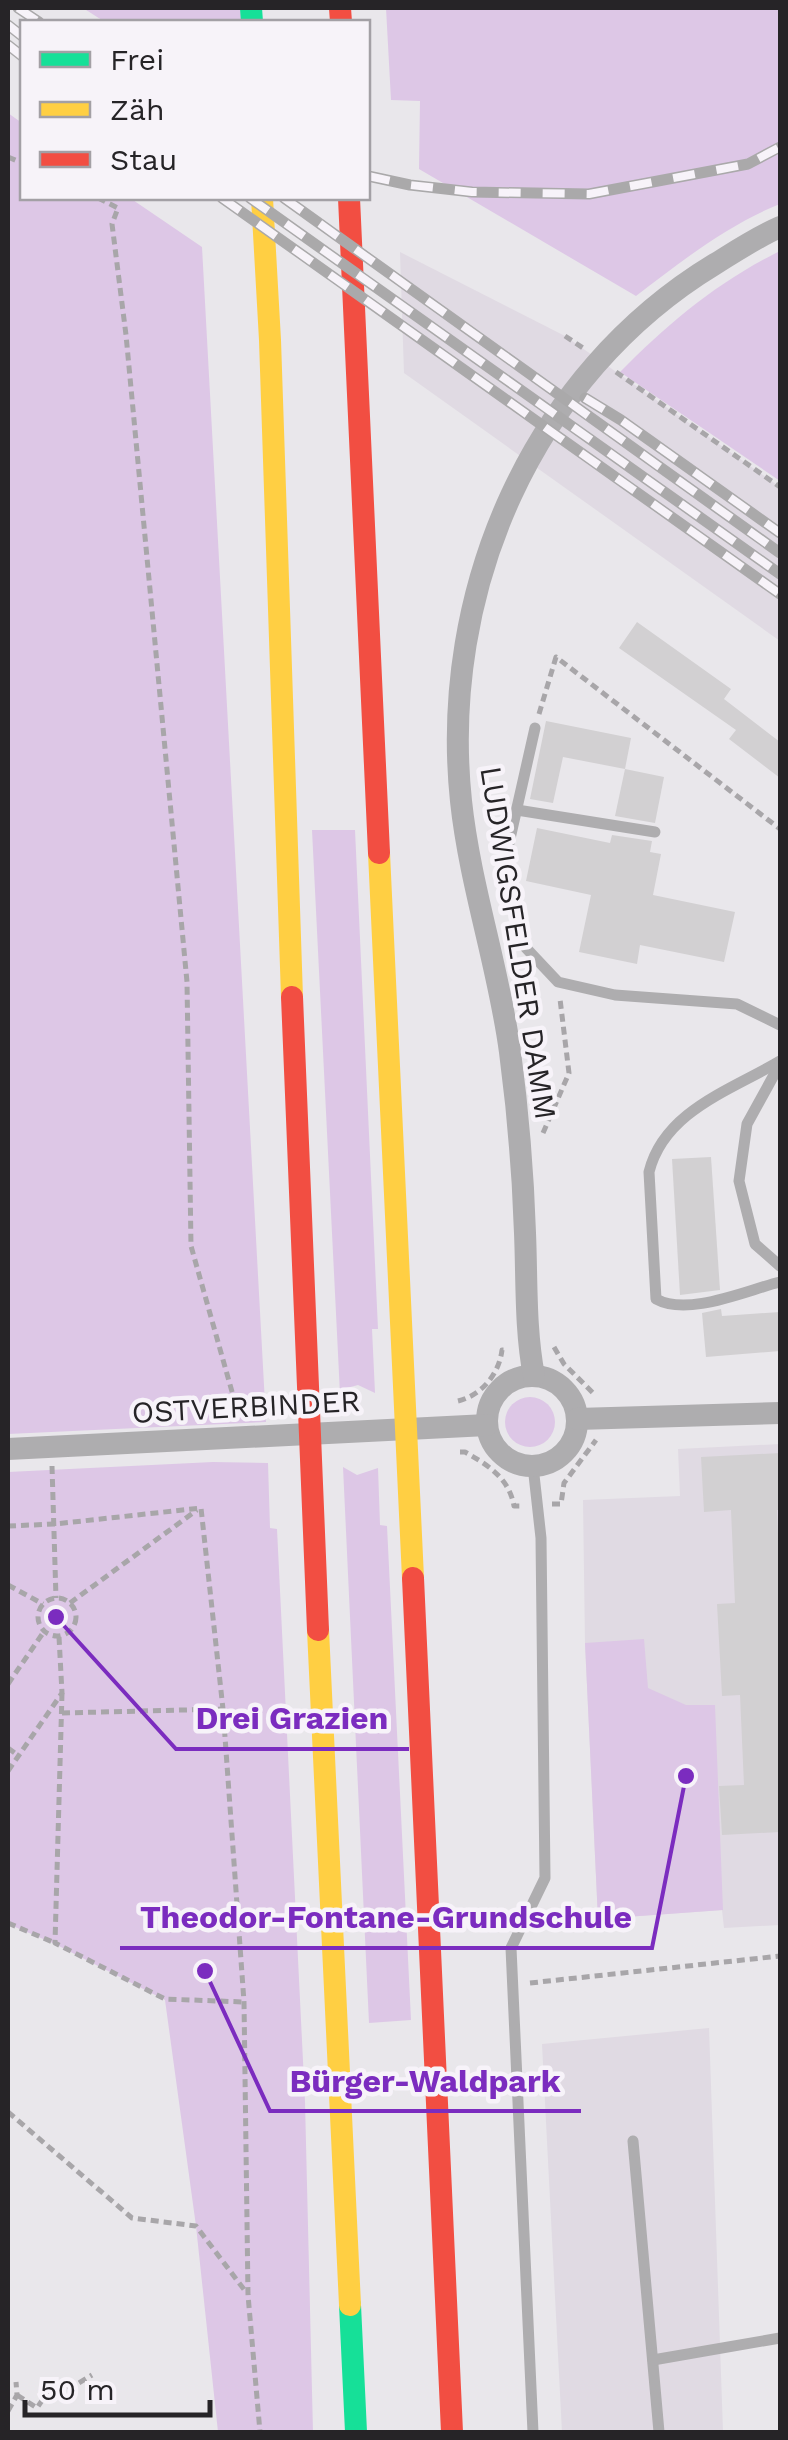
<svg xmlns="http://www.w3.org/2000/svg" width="788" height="2440" font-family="'Work Sans',sans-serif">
<rect width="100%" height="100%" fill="#e9e7eb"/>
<g fill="#e0dae3">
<polygon points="400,252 565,336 780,487 780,641 404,373"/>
<polygon points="780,1444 780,1925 724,1928 722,1910 598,1919 585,1643 583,1500 680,1496 678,1449"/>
<polygon points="709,2028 723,2432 562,2432 542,2044"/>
</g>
<g fill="#ddc7e6">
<polygon points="83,8 251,8 252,22 105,22"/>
<path d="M386 8H780V204C727 225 682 261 636 296L419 169 420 101 391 100Z"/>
<polygon points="8,113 22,123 22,198 130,198 202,247 266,1422 8,1434"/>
<path d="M780 251V481L620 372C668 323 719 281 780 251Z"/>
<polygon points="312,830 355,830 378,1329 372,1329 375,1393 358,1385 343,1389 340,1394"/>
<circle cx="530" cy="1422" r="25"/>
<polygon points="213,1462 268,1463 270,1528 277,1529 305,2102 313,2432 218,2432 196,2226 165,2000 55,1944 8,1924 8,1472"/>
<polygon points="343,1467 357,1475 378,1468 380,1525 387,1526 411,2020 369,2023"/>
<polygon points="644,1639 648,1688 686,1705 715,1705 723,1910 598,1919 585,1643"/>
</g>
<g fill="#d2d0d2">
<polygon points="637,622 731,689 724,699 780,742 780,778 729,739 736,730 619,648"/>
<polygon points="546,721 631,738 625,769 563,757 553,803 530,799"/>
<polygon points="625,769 664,777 655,823 615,816"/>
<polygon points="537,828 610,843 612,835 652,841 650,852 661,854 653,895 735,912 724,962 640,945 637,964 579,952 591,895 526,881"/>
<polygon points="711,1157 720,1290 680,1295 672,1159"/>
<polygon points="721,1309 722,1316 780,1312 780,1351 706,1357 702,1313"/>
<polygon points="780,1453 780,1510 777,1510 780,1581 780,1832 722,1835 719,1786 744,1785 740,1695 722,1696 717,1604 735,1603 731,1510 704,1512 701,1457"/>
</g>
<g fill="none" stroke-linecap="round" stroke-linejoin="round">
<g stroke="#a8a6a9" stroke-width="5" stroke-dasharray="8 5" stroke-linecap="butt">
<polyline points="8,157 22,163"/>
<polyline points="98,198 118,208 112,224 126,335 187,982 191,1246 238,1413 242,1413"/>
<polyline points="565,336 583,348"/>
<polyline points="616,372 780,487"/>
<polyline points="539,714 556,657 780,829"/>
<polyline points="543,1133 569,1073 560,999"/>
<polyline points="554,1347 564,1364 595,1395"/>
<path d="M458 1401C482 1395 499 1374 502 1350H508"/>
<path d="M460 1452H465C488 1465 509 1478 514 1506H521"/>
<polyline points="52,1466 56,1598"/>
<polyline points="552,1504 561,1504 564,1483 596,1440"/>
<polyline points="8,1526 55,1524 201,1508 223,1709 244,2002 248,2295 260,2432"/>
<polyline points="8,1585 43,1604"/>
<circle cx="57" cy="1617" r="19"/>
<polyline points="70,1603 197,1510"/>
<polyline points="8,1684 43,1633"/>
<polyline points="62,1693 55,1943 165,1999 244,2002"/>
<polyline points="62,1713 223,1709"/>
<polyline points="8,1748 19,1756"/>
<polyline points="8,1771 62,1693 59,1637"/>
<polyline points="8,1923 55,1943"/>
<polyline points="530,1983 780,1956"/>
<polyline points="8,2112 132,2218 196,2226 246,2292"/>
<polyline points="17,2395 37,2408 47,2393 57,2396 92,2375"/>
<polyline points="8,2411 17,2395 16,2382"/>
</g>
<g stroke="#aeadaf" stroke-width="11">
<polyline points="535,728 502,874 526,948 558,982 615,995 737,1004 780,1025"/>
<polyline points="517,810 655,832"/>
<path d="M780 1061C731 1090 664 1111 649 1172L656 1299C688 1317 747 1290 780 1282"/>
<polyline points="780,1064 747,1124 739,1181 755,1244 780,1266"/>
<polyline points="633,2141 659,2432"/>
<polyline points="653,2360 780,2338"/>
<polyline points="533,2432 511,1948 545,1878 541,1538 533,1466"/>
</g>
<g stroke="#aeadaf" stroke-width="22">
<circle cx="532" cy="1421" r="45"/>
<path d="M534 1376C525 1329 527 1280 525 1233 523 1173 518 1112 510 1052 499 968 470 886 461 801 439 591 532 375 715 264 736 251 757 237 780 227"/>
<polyline points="577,1419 780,1413"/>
<polyline points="8,1449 487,1425"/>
</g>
<g stroke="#16e098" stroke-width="22">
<polyline points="251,8 252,22"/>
<polyline points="350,2305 356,2432"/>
</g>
<g stroke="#ffcf43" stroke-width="22">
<polyline points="262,198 270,340 292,997"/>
<polyline points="379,853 413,1578"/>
<polyline points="318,1630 350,2305"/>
</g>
<g stroke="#f24e42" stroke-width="22">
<polyline points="340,8 341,22"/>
<polyline points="349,198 379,853"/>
<polyline points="292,997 318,1630"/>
<polyline points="413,1578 452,2432"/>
</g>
<g stroke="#aaa9aa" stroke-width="11">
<g id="rail">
<polyline points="18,8 39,22"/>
<polyline points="8,25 22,36"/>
<polyline points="8,45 22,56"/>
<polyline points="368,176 410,185 472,192 589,194 748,164 780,147"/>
<polyline points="222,198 780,594"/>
<polyline points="250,198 780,574"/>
<polyline points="284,198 780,553"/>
<polyline points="585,398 621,420 780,533"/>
</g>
</g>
<use href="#rail" stroke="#f7f3f9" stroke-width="8" stroke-dasharray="22" stroke-linecap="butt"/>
</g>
<g text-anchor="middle" stroke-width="9" stroke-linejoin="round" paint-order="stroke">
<g font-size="30" fill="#262427" stroke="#f7f3f9">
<text transform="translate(518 943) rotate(81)" y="10">LUDWIGSFELDER DAMM</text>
<text transform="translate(246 1407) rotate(-3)" y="10">OSTVERBINDER</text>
</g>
</g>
<path fill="none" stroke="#7b2cbf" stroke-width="4" d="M56 1617L176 1749H409M686 1776L652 1948H120M205 1971L270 2111H581"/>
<g fill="#7b2cbf" stroke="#f7f3f9" stroke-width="4">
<circle cx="56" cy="1617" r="10"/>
<circle cx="686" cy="1776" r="10"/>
<circle cx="205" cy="1971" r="10"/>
</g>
<g font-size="32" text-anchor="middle" font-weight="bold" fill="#7b2cbf" stroke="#f7f3f9" stroke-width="9" stroke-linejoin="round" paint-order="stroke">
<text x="292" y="1729">Drei Grazien</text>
<text x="386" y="1928">Theodor-Fontane-Grundschule</text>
<text x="425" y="2092">Bürger-Waldpark</text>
</g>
<rect width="788" height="2440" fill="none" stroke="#262427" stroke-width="20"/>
<rect x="20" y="20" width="350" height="180" fill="#f7f3f9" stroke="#a3a0a5" stroke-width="2.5"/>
<rect x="40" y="52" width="50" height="15" fill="#16e098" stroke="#a3a0a5" stroke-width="2.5"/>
<text x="110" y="70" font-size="30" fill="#262427">Frei</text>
<rect x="40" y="102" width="50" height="15" fill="#ffcf43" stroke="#a3a0a5" stroke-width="2.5"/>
<text x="110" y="120" font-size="30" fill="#262427">Zäh</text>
<rect x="40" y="152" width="50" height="15" fill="#f24e42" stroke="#a3a0a5" stroke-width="2.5"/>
<text x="110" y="170" font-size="30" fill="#262427">Stau</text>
<path d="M25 2400v15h185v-15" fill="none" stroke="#262427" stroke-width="5"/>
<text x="40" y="2400" font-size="30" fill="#262427" stroke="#f7f3f9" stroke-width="8" paint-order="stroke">50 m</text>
</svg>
